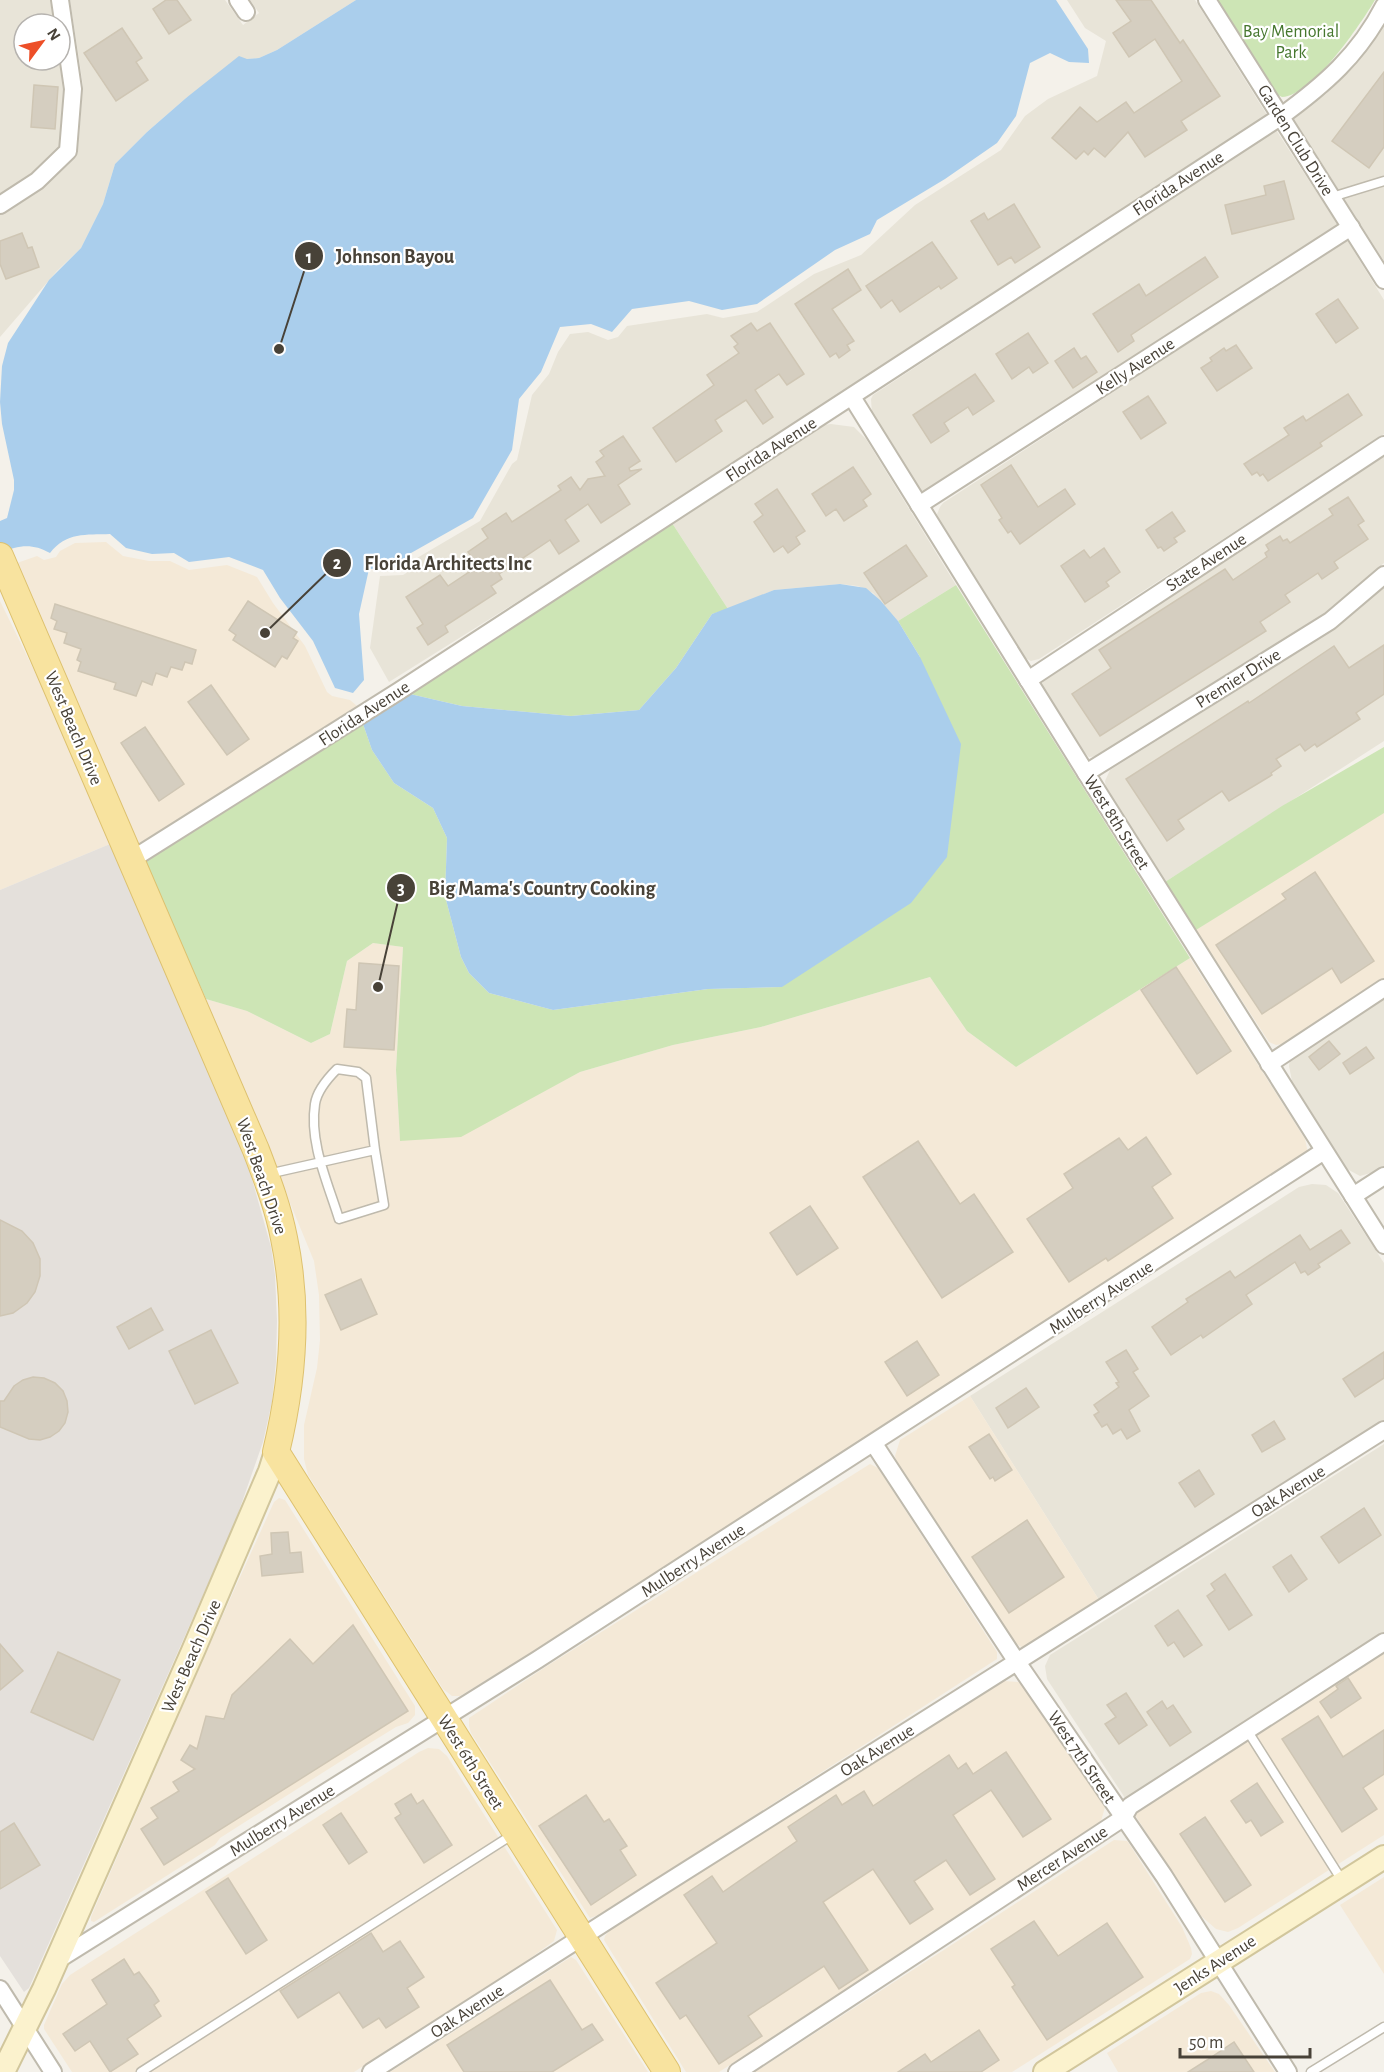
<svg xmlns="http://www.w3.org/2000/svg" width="1384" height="2072" font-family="'Alegreya Sans',sans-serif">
<rect width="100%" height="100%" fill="#f4f1ea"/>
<g fill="#e8e4d8">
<polygon points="0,0 50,0 54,24 24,24 24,60 59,60 63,90 59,148 32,174 0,194"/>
<polygon points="70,0 225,0 243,25 259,13 250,0 356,0 277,50 259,58 247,59 186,98 147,132 115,164 103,204 81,248 57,271 0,337 0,214 42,188 75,158 78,151 83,86"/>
<polygon points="1067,0 1195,0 1267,115 843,393 568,570 389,682 370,648 380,576 403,575 411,570 417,558 480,521 512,464 517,460 532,395 549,374 558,352 570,334 588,332 608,340 618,337 627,326 707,314 723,318 757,312 814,274 861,255 915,205 1001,150 1025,116 1048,99 1097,76 1106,41 1085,28"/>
<polygon points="1384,23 1384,261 1293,118 1326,94 1354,66"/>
<polygon points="1276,130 1338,225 932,492 920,492 872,414 871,399 873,395"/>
<polygon points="1347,240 1384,300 1384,434 1039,659 1031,661 1025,658 941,524 937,514 940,507 943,503"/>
<polygon points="831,424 854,427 866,439 956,585 898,621 873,593 858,586 840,584 774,590 728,609 672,523 824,425"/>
<polygon points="1384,455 1384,563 1325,614 1099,756 1089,757 1085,753 1045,690 1042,683 1046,676"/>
<polygon points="1384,587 1384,741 1165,882 1106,788 1105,781 1110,770 1335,629"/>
<polygon points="1384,997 1384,1166 1374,1172 1360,1176 1347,1169 1292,1081 1289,1066 1290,1058"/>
<polygon points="1312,1184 1326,1185 1338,1193 1384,1263 1384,1420 1099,1600 970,1396 1299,1187"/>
<polygon points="1384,1444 1384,1639 1127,1801 1047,1679 1045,1666 1050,1655"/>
</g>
<g fill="#f4e9d7">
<polygon points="106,542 123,556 149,561 170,561 189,570 227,565 257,577 273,603 305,646 327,692 332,696 350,700 357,706 138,846 72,696 17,563 37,556 44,560 56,557 60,551 75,543"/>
<polygon points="0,601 53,709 110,844 0,890"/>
<polygon points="1384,808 1384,980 1282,1044 1276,1045 1269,1042 1196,930"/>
<polygon points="373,943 403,947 396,1070 400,1140 527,1100 580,1072 673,1045 761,1027 930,977 967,1031 1016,1067 1190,958 1305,1139 1308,1153 1091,1295 534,1651 460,1696 452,1696 443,1689 308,1475 304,1459 304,1425 317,1368 320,1340 319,1295 314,1261 206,999 247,1011 311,1043 330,1034 347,961"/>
<polygon points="970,1396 1099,1600 1023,1648 1013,1642 939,1530 898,1466 895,1456 900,1440"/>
<polygon points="870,1464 878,1468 997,1652 997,1659 602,1914 590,1918 471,1733 469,1726 469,1718 547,1666"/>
<polygon points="279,1498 285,1500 415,1706 415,1715 408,1723 396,1727 349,1756 220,1838 215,1845 94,1922 91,1921 91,1917 208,1648 274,1502"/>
<polygon points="1384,1648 1384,1835 1238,1928 1228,1932 1216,1929 1200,1915 1135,1815 1149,1798"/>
<polygon points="1004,1681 1018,1682 1036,1697 1105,1807 1099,1828 719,2072 686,2072 604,1940 605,1936 610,1930 661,1896"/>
<polygon points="428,1748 439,1749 447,1756 557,1930 554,1941 521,1965 354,2072 72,2072 44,2029 44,2025 62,1984 70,1975 419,1752"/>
<polygon points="1114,1840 1127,1841 1130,1845 1182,1927 1191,1948 1192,1954 1190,1959 1012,2072 755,2072"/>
<polygon points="1384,1877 1384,1974 1340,1905"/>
<polygon points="571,1957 576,1960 648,2072 390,2072"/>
<polygon points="1211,1991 1219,1994 1229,2005 1275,2072 1118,2072 1107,2053 1201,1993"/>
</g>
<polygon fill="#e4e0db" points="110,844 244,1155 252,1179 271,1247 275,1275 277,1321 276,1362 272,1402 263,1442 234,1525 29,1988 24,1992 0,1956 0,890"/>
<g fill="#cde5b5">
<path d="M1215 0H1375C1360 25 1312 96 1282 97L1274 93Z"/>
<polygon points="672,523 728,609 712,614 676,668 639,710 571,716 462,706 410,694"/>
<polygon points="956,585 1190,958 1016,1067 967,1031 930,977 761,1027 673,1045 580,1072 461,1137 400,1141 396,1070 403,947 373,943 347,961 330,1034 311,1043 247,1011 206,999 145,862 363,724 372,750 394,783 433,808 447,838 445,896 461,957 469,973 489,993 553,1010 708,989 782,987 920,657 898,621"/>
<polygon points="1384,747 1384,813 1196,930 1165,882 1282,806"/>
</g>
<g fill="#aaceec">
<path d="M356 0H1056L1088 49 1089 63 1069 62 1050 53 1030 63 1016 116 997 143 945 179 877 220 870 234 835 250 757 304 722 310 689 301 632 309 612 332 591 324 560 327 541 372 519 399 512 450 473 518 411 553 404 567 369 569 359 614 364 680 353 693 335 688 313 641 280 598 263 570 229 557 189 562 174 553 152 554 126 548 110 534C86 535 66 532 50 553 32 543 19 545 0 553V521L7 518 14 490V480L2 424 0 402 2 366 8 343 49 280 81 248 103 204 115 164 147 132 186 98 239 56 247 59 259 58 277 50Z"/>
<polygon points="840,584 866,588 880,600 898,621 920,657 961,744 947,857 911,903 782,987 708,989 553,1010 489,993 469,973 461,957 445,896 447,838 433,808 394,783 372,750 363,724 410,694 462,706 571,716 639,710 676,668 712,614 774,590"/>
</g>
<g fill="#d5cec0" stroke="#cfc6b4" stroke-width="1.5">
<polygon points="166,0 177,0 191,20 169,34 153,9"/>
<polygon points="1116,0 1151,0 1180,43 1183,40 1220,96 1181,121 1187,130 1145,157 1128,132 1105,157 1094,148 1088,155 1084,151 1076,159 1052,138 1080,107 1097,122 1126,102 1134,113 1182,81 1155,39 1129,57 1113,33 1131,21"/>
<polygon points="122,28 142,58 136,62 148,80 116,101 84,53"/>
<polygon points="1384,72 1384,147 1369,168 1332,141"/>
<polygon points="34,85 58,87 55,129 31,127"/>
<polygon points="1284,181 1294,219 1232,234 1225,205 1266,195 1264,186"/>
<polygon points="1014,204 1040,247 1015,263 1011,257 998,265 971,221 984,213 988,220"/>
<polygon points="22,233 28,248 32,247 39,267 6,279 0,264 0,241"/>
<polygon points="932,242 957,278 941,289 939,286 900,312 892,300 881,308 866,286"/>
<polygon points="1205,257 1218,277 1131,335 1134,341 1118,352 1093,314 1139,284 1146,296"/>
<polygon points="848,269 861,290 832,309 854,341 847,345 850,350 839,358 836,353 830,357 795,304"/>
<polygon points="1338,299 1358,328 1336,343 1316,314"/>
<polygon points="751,323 757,331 770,323 804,374 787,385 779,374 755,390 773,417 763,424 746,400 715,420 722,431 676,462 653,428 714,385 707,375 739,353 734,347 738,344 731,336"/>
<polygon points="1028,333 1048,363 1033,373 1029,367 1012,379 996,354"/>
<polygon points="1236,345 1252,368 1217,391 1201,368 1212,361 1210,358 1224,348 1226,351"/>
<polygon points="1074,348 1081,359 1086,356 1097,372 1073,388 1055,361"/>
<polygon points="975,374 994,401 973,415 968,407 944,423 949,431 931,443 913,415"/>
<polygon points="1348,394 1362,415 1320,443 1322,446 1268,481 1263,474 1260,476 1257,472 1252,475 1244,464 1289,435 1284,428 1303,416 1306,421"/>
<polygon points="1148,396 1166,423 1141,439 1123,412"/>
<polygon points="623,436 640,461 629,468 630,471 642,469 618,485 630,504 601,523 588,504 565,520 579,541 559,554 550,540 499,574 502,579 491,586 496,593 445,626 448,632 428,645 417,628 423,624 406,597 440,575 448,586 478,566 468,552 488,538 482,529 506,513 512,522 561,490 558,486 571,477 580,490 588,479 605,476 596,462 604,456 600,451"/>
<polygon points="1011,465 1038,507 1065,489 1075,504 1020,544 1011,531 1008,533 999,520 1002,518 981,485"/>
<polygon points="853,467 871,494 863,500 867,506 844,521 836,509 826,516 812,494"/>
<polygon points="777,489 805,531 796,537 800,544 788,553 783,546 774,552 754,522 763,515 755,504"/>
<polygon points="1348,497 1364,521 1358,525 1368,539 1334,562 1338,568 1322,579 1318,573 1285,595 1290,602 1260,622 1266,631 1100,736 1072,694 1111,668 1099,650 1225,569 1233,580 1267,557 1265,553 1269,550 1266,545 1280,536 1283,541 1287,539 1290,543 1333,515 1329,509"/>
<polygon points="1172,512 1185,531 1174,538 1177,542 1164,551 1161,547 1158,548 1146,530"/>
<polygon points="906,545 927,576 885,604 864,573"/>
<polygon points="1104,548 1120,572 1106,582 1109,586 1085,602 1061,566 1084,550 1090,558"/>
<polygon points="248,601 297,632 293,638 298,641 287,659 282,656 275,667 233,640 236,635 229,630"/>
<polygon points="55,604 196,650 192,664 185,662 182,670 171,667 167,677 156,673 152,685 142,681 136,696 114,689 116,683 78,671 81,662 77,660 81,649 64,643 67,633 54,629 57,621 51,618"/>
<polygon points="1384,645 1384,694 1356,713 1360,719 1317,747 1315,744 1305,751 1300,744 1276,759 1281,766 1271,773 1272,775 1229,801 1222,791 1178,820 1184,829 1167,841 1126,779 1248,701 1249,703 1334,646 1349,668"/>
<polygon points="211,685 249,739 227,755 188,702"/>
<polygon points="145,727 184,784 159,801 121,743"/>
<polygon points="1315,872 1374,961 1341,983 1332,968 1262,1014 1216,945 1286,899 1282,894"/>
<polygon points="359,963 399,966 394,1050 344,1047 347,1009 356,1010"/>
<polygon points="1176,967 1231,1051 1197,1074 1141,990"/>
<polygon points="1329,1041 1340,1054 1319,1070 1309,1057"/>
<polygon points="1366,1047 1374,1058 1350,1074 1343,1063"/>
<polygon points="1146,1137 1171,1174 1152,1187 1173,1218 1108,1261 1106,1258 1069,1282 1027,1219 1073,1188 1064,1174 1119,1138 1128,1150"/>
<polygon points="918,1141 960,1204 974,1194 1013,1252 942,1298 863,1177"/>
<polygon points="810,1206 838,1248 797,1275 770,1233"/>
<polygon points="0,1220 22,1231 33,1243 40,1259 40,1276 35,1292 27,1303 13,1313 0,1316"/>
<polygon points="1341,1230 1350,1243 1318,1264 1320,1267 1308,1275 1305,1271 1301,1273 1295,1262 1246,1295 1252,1304 1203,1338 1201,1335 1171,1355 1152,1327 1188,1302 1186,1299 1230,1271 1235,1278 1300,1235 1310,1250"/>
<polygon points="361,1279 377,1314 341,1330 325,1295"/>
<polygon points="151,1308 163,1330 129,1349 117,1327"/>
<polygon points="211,1330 238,1383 195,1404 169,1351"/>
<polygon points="917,1341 939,1375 907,1396 885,1362"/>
<polygon points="1126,1350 1138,1369 1133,1372 1149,1396 1129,1410 1140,1431 1127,1439 1121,1429 1113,1434 1107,1424 1102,1427 1094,1415 1099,1412 1094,1405 1119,1387 1116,1383 1119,1382 1106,1362"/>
<polygon points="1384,1352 1384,1378 1355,1397 1343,1379"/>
<polygon points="33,1377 44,1378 55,1383 63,1391 67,1401 68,1412 65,1423 59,1431 50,1437 40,1440 29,1439 0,1427 0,1401 4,1401 14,1386 23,1380"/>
<polygon points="1026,1388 1039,1407 1008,1428 996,1408"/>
<polygon points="1274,1421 1285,1439 1262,1452 1252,1435"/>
<polygon points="989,1434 1012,1470 995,1481 993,1477 990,1479 969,1447"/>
<polygon points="1199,1470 1214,1494 1195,1507 1179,1483"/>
<polygon points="1364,1508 1381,1535 1339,1563 1321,1537"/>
<polygon points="1027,1520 1064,1577 1009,1613 972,1557"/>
<polygon points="288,1532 290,1553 301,1552 303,1572 262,1576 260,1556 272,1554 271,1533"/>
<polygon points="1291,1555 1307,1579 1289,1592 1273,1567"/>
<polygon points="1225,1574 1252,1615 1229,1630 1207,1596 1215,1590 1211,1584"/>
<polygon points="1178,1610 1202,1645 1184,1657 1174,1642 1168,1646 1155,1626"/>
<polygon points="353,1625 408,1711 164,1865 141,1829 158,1818 151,1808 179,1791 173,1782 195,1769 181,1760 190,1745 197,1749 206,1716 224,1719 232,1695 290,1639 313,1664"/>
<polygon points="0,1644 23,1671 0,1690"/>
<polygon points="58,1652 120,1680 93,1740 31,1712"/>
<polygon points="1348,1678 1361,1698 1331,1718 1320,1702 1338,1689 1336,1686"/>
<polygon points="1126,1693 1147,1725 1119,1744 1105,1724 1116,1717 1107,1705"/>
<polygon points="1162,1701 1167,1709 1173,1705 1191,1732 1170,1746 1147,1712"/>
<polygon points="1318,1716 1343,1757 1384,1730 1384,1774 1363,1788 1377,1809 1342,1832 1282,1739"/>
<polygon points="1006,1752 1051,1819 1023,1837 991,1790 953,1815 995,1879 970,1895 946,1860 914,1881 933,1909 910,1924 873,1869 823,1902 868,1970 839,1989 824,1966 748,2016 762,2036 719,2064 686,2015 680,2019 656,1983 717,1943 684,1895 712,1876 723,1892 797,1841 788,1827 836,1795 842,1805 864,1791 873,1806 949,1755 958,1769 966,1763 973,1774"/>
<polygon points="1257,1783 1283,1822 1261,1836 1251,1820 1246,1823 1231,1801"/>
<polygon points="411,1794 417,1804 423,1800 452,1845 424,1863 395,1818 401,1814 395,1804"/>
<polygon points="586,1795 604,1822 609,1819 627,1846 620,1850 636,1875 591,1905 539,1826"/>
<polygon points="341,1813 367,1852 349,1864 323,1825"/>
<polygon points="1205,1817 1251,1885 1225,1902 1180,1834"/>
<polygon points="14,1823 40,1865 0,1889 0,1832"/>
<polygon points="228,1878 267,1940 246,1954 206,1892"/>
<polygon points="1034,1921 1058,1956 1107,1923 1143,1977 1047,2040 1012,1987 1015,1985 991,1949"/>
<polygon points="371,1933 383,1952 400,1941 424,1977 407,1988 419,2007 386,2028 379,2018 363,2028 339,1992 298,2018 280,1991"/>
<polygon points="124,1959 134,1975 139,1972 152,1990 159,2001 154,2005 161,2016 127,2039 138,2054 110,2072 90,2041 75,2051 63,2034 107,2004 92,1980"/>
<polygon points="550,1980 582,2030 592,2024 603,2040 552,2072 464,2072 447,2045"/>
<polygon points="979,2030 999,2060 981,2072 898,2072 925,2054 931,2062"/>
<polygon points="1234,2042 1254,2072 1188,2072 1207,2060"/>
</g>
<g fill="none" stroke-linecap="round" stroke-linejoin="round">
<g stroke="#bfbaad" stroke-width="11">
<g id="lane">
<polyline points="1332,197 1384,181"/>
<path d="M268 1174 375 1150 384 1205 339 1219C328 1183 309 1143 315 1104 317 1090 328 1078 337 1069L358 1072 366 1078 375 1150"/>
<polyline points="1247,1730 1343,1882"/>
<polyline points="141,2072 515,1833"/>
<polyline points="1311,2072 1384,2027"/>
</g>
</g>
<g stroke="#bfbaad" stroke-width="20">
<g id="street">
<polyline points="238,0 246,12"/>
<polyline points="1207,0 1384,280"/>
<polyline points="0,205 37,181 68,151 73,89 60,0"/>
<polyline points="852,397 1086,773 1384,1245"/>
<polyline points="919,505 1351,227"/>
<polyline points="1028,680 1384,445"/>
<polyline points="1086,773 1330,621 1384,575"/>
<path d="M131 860 399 691 1280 117C1324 85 1359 55 1384 6"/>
<polyline points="1269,1064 1384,988"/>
<polyline points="1353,1196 1384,1176"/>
<polyline points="874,1444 1017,1662 1164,1876 1288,2072"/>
<polyline points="56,1961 537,1660 1324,1151"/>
<polyline points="0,1989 53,2072"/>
<polyline points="371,2072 657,1889 1384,1430"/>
<polyline points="737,2072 1123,1818 1130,1806 1384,1642"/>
</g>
</g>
<g stroke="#d1c69c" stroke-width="26">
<g id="secondary">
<polyline points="3,2072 44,1989 193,1651 270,1471 276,1452"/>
<polyline points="1045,2072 1384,1857"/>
</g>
</g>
<g stroke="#ddc16f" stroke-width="28">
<path id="primary" d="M0 556 256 1150C267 1179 278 1207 284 1238 299 1309 293 1382 276 1452L667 2072"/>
</g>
<use href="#lane" stroke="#fff" stroke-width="8"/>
<use href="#street" stroke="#fff" stroke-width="16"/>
<use href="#secondary" stroke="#fbf2cd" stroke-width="22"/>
<use href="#primary" stroke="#f8e39f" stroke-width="26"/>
</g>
<g text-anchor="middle" stroke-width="4.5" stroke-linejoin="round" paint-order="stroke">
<g font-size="18" fill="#46772e" stroke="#fff">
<text x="1291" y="37">Bay Memorial<tspan x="1291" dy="21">Park</tspan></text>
</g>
<g font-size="18" fill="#484238" stroke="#fff">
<text transform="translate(1296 140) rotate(58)" y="6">Garden Club Drive</text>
<text transform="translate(1178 183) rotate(-33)" y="6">Florida Avenue</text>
<text transform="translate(1135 366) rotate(-33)" y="6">Kelly Avenue</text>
<text transform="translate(771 449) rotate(-33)" y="6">Florida Avenue</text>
<text transform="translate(1206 562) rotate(-33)" y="6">State Avenue</text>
<text transform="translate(1238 678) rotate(-32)" y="6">Premier Drive</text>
<text transform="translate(364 713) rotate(-33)" y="6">Florida Avenue</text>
<text transform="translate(74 728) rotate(67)" y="6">West Beach Drive</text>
<text transform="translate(1117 822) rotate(58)" y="6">West 8th Street</text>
<text transform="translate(262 1176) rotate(71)" y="6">West Beach Drive</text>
<text transform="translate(1101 1297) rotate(-33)" y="6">Mulberry Avenue</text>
<text transform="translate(1288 1491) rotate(-32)" y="6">Oak Avenue</text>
<text transform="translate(693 1560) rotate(-33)" y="6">Mulberry Avenue</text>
<text transform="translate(191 1656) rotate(-66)" y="6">West Beach Drive</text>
<text transform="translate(877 1750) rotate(-32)" y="6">Oak Avenue</text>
<text transform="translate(1082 1757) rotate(56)" y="6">West 7th Street</text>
<text transform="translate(471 1762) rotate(58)" y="6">West 6th Street</text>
<text transform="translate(282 1820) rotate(-32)" y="6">Mulberry Avenue</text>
<text transform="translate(1062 1858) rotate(-33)" y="6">Mercer Avenue</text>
<text transform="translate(1215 1964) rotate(-33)" y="6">Jenks Avenue</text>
<text transform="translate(467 2011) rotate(-33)" y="6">Oak Avenue</text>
</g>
</g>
<path fill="none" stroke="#484238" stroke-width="2" d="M279 349L309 256M265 633L337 563M378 987L401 888"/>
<g fill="#484238" stroke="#fff" stroke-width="2">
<circle cx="279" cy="349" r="6"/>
<circle cx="265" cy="633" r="6"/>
<circle cx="378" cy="987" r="6"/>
<circle cx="309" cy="256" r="15"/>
<circle cx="337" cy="563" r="15"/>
<circle cx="401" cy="888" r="15"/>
</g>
<g font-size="18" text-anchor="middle" font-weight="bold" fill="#fff">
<text x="309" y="263">1</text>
<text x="337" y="569">2</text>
<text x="401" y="894">3</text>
</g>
<g font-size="20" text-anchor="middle" font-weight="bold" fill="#484238" stroke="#fff" stroke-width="4.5" stroke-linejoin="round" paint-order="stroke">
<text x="395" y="263">Johnson Bayou</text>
<text x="448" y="570">Florida Architects Inc</text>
<text x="542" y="895">Big Mama's Country Cooking</text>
</g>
<g transform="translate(42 42) rotate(57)"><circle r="28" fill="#ffffff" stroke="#b6b3af" stroke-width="1.5"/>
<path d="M0-4.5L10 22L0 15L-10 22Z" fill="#ed4f28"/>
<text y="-9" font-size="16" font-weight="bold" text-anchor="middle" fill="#484238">N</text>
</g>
<path d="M1180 2048v9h130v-9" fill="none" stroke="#484238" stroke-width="3"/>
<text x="1189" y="2048" font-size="18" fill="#484238" stroke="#ffffff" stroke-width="4.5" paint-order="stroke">50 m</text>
</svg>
